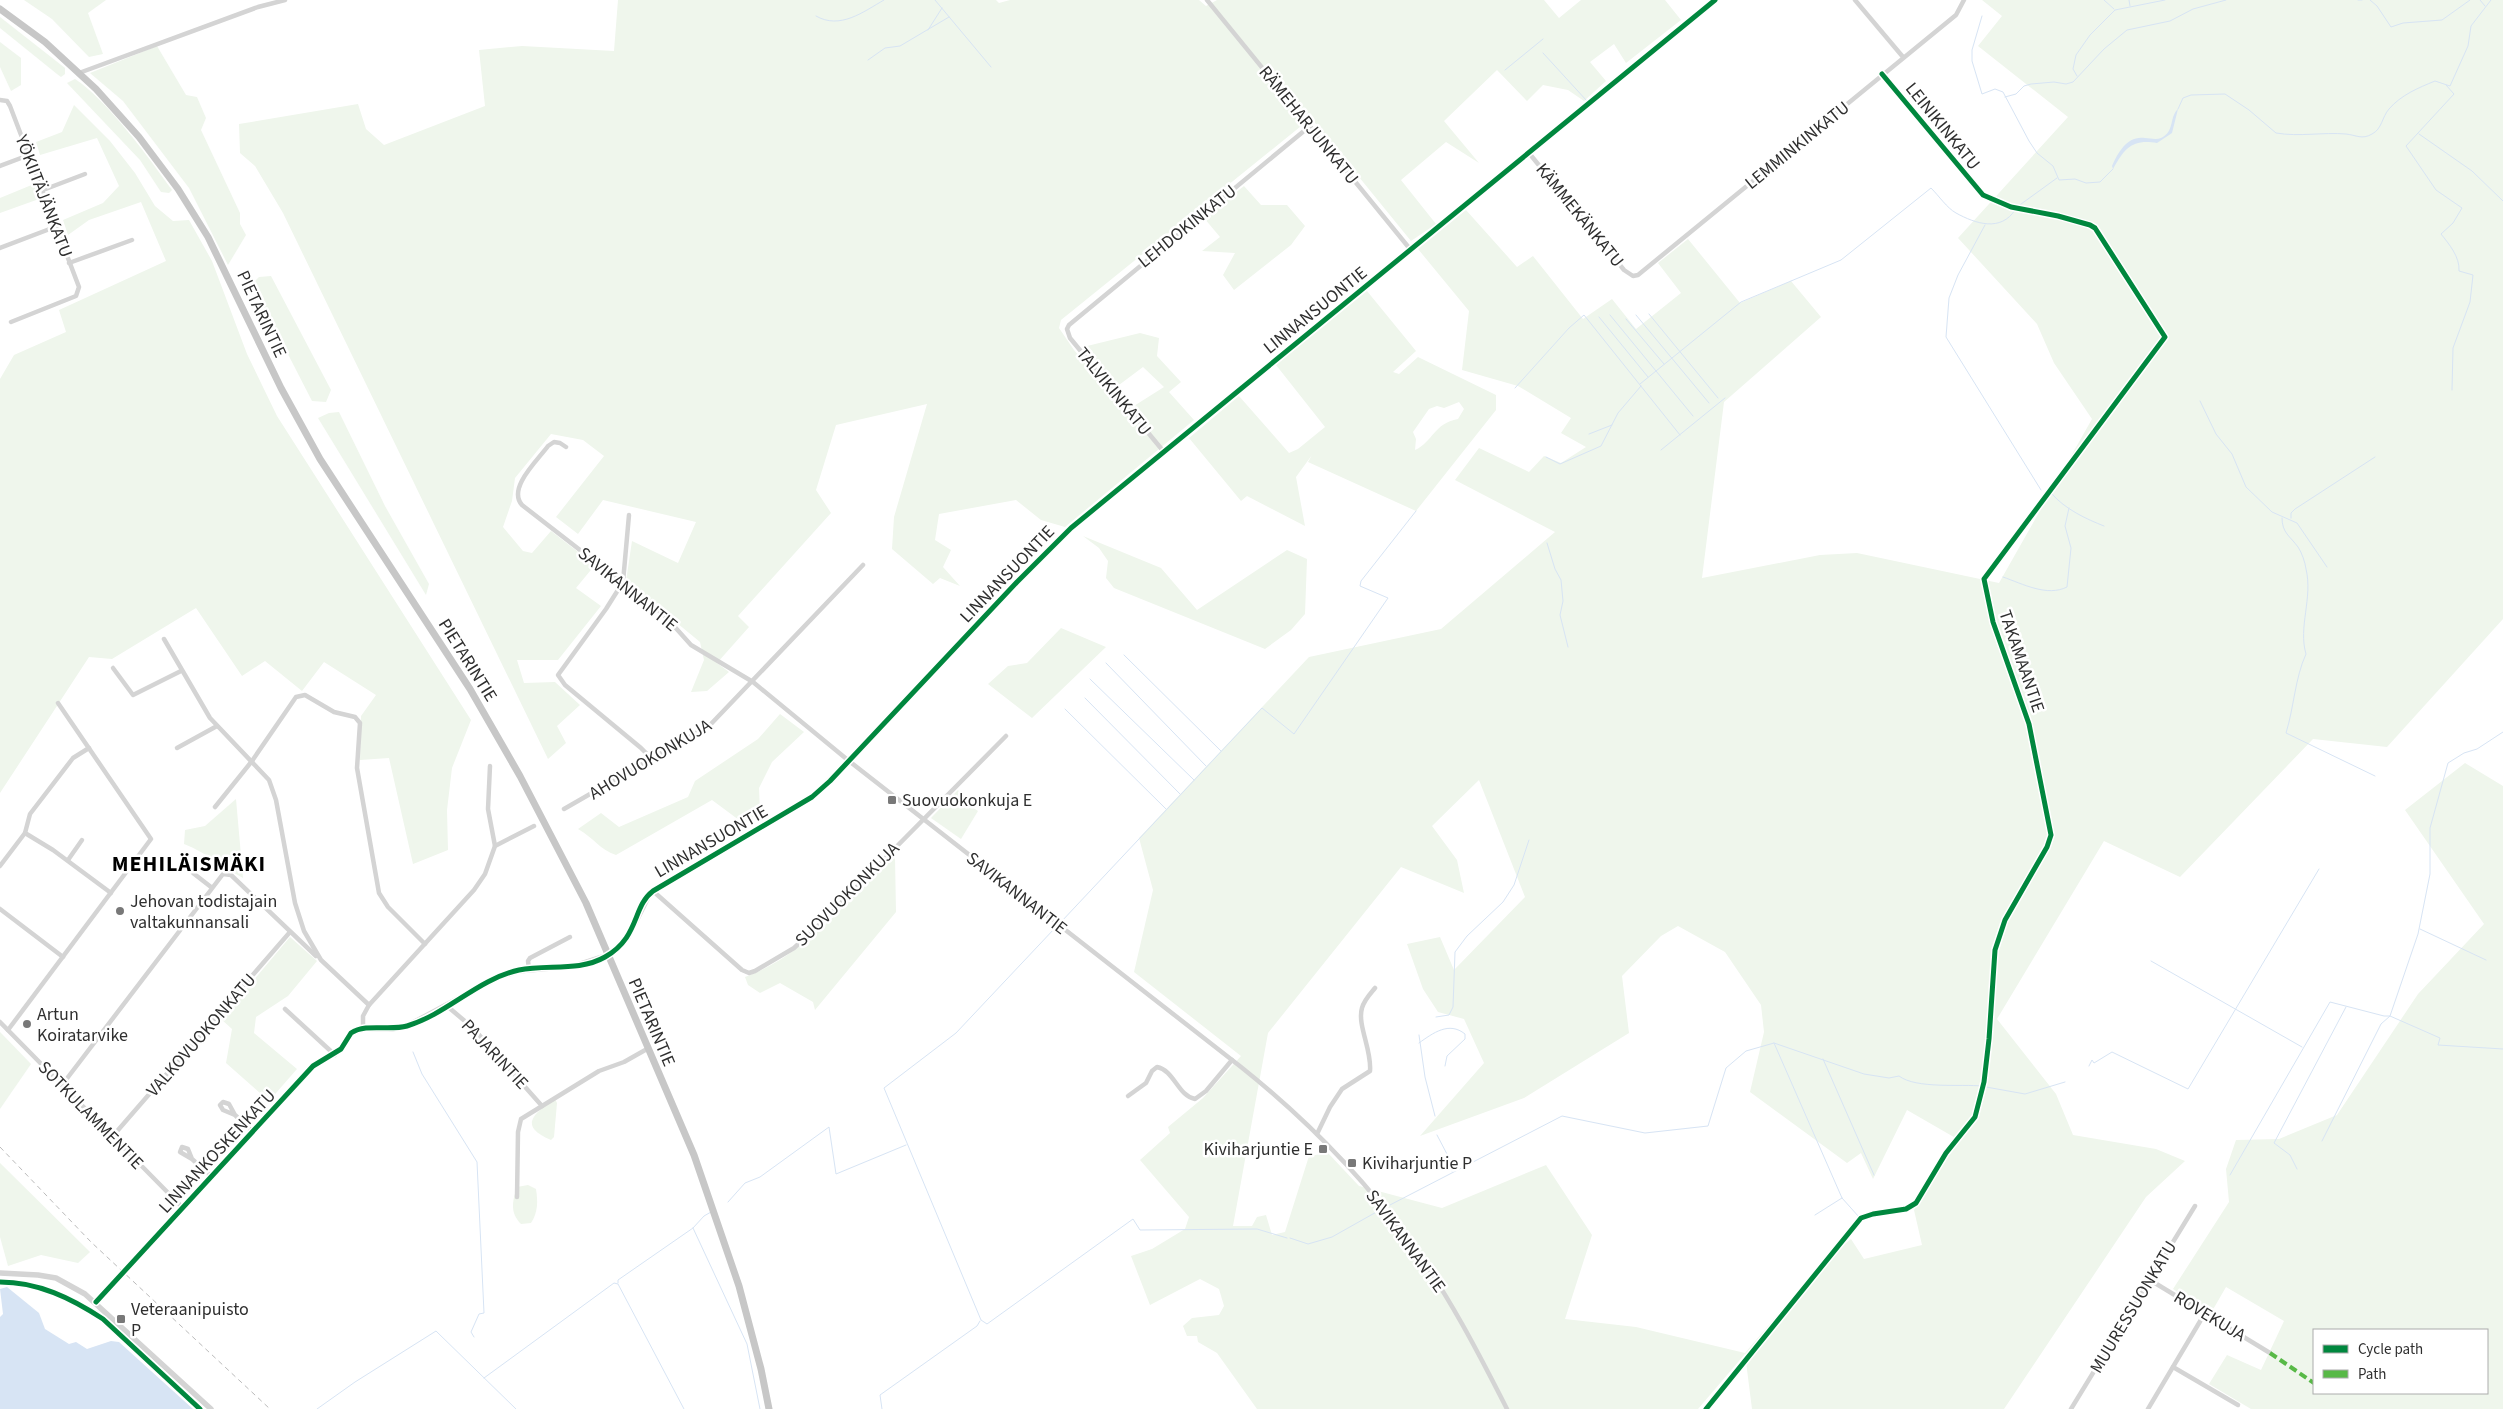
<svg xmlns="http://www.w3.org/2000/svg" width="2503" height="1409" font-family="'Source Sans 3',sans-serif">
<rect width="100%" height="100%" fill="#fff"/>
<g fill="#eff6ec" fill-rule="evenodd">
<polygon points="24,0 106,0 88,13 103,54 89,57 52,19"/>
<polygon points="618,0 996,0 999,3 1010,0 1199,0 1206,6 1217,0 1544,0 1559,18 1581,0 1665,0 1681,20 1626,63 1614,44 1590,62 1606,81 1584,101 1568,90 1543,85 1527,101 1497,70 1444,121 1479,163 1446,142 1401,180 1436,224 1411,241 1311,118 1061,320 1059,328 1074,350 1126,411 1164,387 1143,367 1115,388 1083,347 1140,333 1159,338 1157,356 1181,382 1169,392 1194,420 1065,527 1041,520 1016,500 939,514 935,540 951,550 943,567 960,586 940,578 933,584 892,549 894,517 927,404 836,425 816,490 831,513 738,616 749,627 717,663 729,672 707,691 691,692 704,660 700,642 626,581 632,541 678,563 696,522 603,500 578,534 556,517 604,456 583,440 551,434 515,478 512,501 503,527 523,551 532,553 551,531 595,565 576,588 601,606 558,660 517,660 524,683 555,682 580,705 557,726 566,743 548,759 283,213 255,166 240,153 239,124 358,104 366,129 384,145 485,106 479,50 522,46 614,51"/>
<path d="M1982 0H2503V619L2387 747 2313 739 2180 877 2104 841 1997 1019 2056 1094 2073 1135 2156 1149 2185 1161 2146 1197 2004 1409H1752L1745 1354 1698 1409H1257L1217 1353 1198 1342 1197 1336H1187L1183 1326 1192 1318 1219 1315 1224 1306 1219 1289 1200 1279 1150 1305 1131 1256 1152 1249 1185 1229 1189 1217 1140 1160 1170 1133 1168 1127 1203 1098 1241 1056 1134 972 1153 890 1139 838 1309 657 1441 629 1555 532 1455 480 1479 448 1529 472 1544 456 1561 463 1586 447 1561 433 1571 418 1518 386 1462 370 1469 311 1418 249 1466 210 1517 267 1533 256 1583 319 1612 299 1636 329 1681 293 1658 263 1688 239 1740 303 1791 281 1821 317 1724 402 1702 578 1820 555 1857 553 1999 583 2092 419 2054 363 2037 324 1958 238 2068 117 1978 46 2002 16ZM1479 780 1525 897 1454 970 1440 937 1407 944 1423 989 1438 1012 1464 1019 1484 1063 1420 1136 1524 1098 1629 1033 1622 976 1661 936 1678 926 1725 952 1761 1005 1764 1032 1750 1092 1847 1163 1861 1153 1873 1179 1907 1110 1959 1140 1914 1210 1922 1245 1864 1259 1851 1239 1824 1260 1745 1353 1636 1327 1565 1319 1592 1235 1546 1165 1442 1208 1359 1186 1328 1153 1309 1156 1285 1232 1272 1235 1266 1215 1257 1217 1252 1226H1233L1268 1033 1401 867 1464 893 1457 860 1432 826Z"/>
<polygon points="0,17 65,68 65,74 61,77 57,74 0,28"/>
<polygon points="0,42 21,58 21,85 11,91 0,67"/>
<polygon points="157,46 186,95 197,97 206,118 201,130 240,213 240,224 246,235 228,265 189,188 123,101 90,73"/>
<path d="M75 79C107 100 149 158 172 190L169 193 161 192 140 160 67 83Z"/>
<polygon points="74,105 110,141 135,173 155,206 173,221 189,220 212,261 247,354 277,416 471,720 452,768 447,810 448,850 413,864 389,758 360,760 361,716 376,695 324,662 302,691 265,661 242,676 196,608 112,659 89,657 0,793 0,379 14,355 66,332 59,310 166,261 141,202 89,220 68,235 63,220 103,203 119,186 97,138 40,155 36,142 62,132"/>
<polygon points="34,184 39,199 0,213 0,198"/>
<polygon points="1244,186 1261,205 1287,205 1305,226 1291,245 1234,290 1223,275 1235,253 1202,251 1220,237 1204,218"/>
<polygon points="271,276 331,390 326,402 312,401 252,284 259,277"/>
<path d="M1367 291 1416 351 1393 372 1399 374 1418 357 1496 395V410L1416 511 1308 462 1312 455 1296 477 1305 526 1247 496 1241 501 1189 438 1239 396 1289 453 1298 449 1325 427 1276 365ZM1459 402 1464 409 1458 419C1434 423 1433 442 1415 450L1416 439 1413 432 1429 409 1437 406 1444 408Z"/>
<polygon points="339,412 385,506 429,584 426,595 318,418 329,413"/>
<polygon points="1083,536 1161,568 1197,610 1287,550 1307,559 1305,614 1291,630 1265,649 1114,588 1106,578 1108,561 1099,548"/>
<polygon points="1061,628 1106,647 1032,718 988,684 1008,666 1027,663"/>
<path d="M780 714 804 732 772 762 759 788 760 812 743 823 712 800 616 855C600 850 594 838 578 829L601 813 619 827 688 797 695 781 758 739Z"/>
<path d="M2465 763 2503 786V1409H2251L2209 1384 2227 1355 2261 1370 2284 1321 2226 1287 2211 1313 2173 1289 2229 1202 2226 1169 2236 1140 2279 1139 2337 1115 2418 994 2484 924 2405 810ZM2314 1330H2487V1393H2314Z"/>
<polygon points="958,790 969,805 978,811 961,839 931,818"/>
<path d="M236 799 243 878C221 866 207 853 184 844L185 830 205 826Z"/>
<path d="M895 857 896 912 815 1010 813 1002 780 983 760 993 748 985 745 977C805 955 847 902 891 858Z"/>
<polygon points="290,937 317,961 288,996 256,1017 254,1033 297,1069 269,1101 226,1063 232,1029 221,1019"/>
<polygon points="0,1032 31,1064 0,1109"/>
<path d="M555 1099 557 1103 554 1137 551 1140C518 1126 533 1114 555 1099Z"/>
<polygon points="0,1163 90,1252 78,1263 41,1255 8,1266 0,1237"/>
<path d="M528 1185 536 1189C538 1202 538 1212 531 1223L521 1224C510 1213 512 1202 517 1187Z"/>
</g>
<g fill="#d7e4f4">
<path d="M2178 109 2172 133 2157 143C2132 139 2125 148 2113 169L2112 166C2118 152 2128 135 2145 138 2150 138 2156 140 2161 138 2175 132 2169 117 2178 109Z"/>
<polygon points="7,1287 39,1313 45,1329 69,1344 76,1342 87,1349 111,1341 119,1342 193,1409 0,1409 0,1317 3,1314 0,1289"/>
</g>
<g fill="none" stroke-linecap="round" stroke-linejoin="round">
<g stroke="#d7e4f4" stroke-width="1">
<polyline points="935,0 991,67"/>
<polyline points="2104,0 2114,9"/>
<polyline points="2129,0 2130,6"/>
<polyline points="2358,0 2362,0"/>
<polyline points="2370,0 2377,6 2391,27 2403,23 2442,20 2470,0"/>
<polyline points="2480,0 2485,6"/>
<path d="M816 16C840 30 863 12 884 0"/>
<polyline points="1982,16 1972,50 1972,61 1982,94 1995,89 2003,92 2029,141 2037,153 2053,166 2059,180 2075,179 2086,183 2100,182 2113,169"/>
<polyline points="928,30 942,8"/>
<polyline points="1543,53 1587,101"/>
<polyline points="868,60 885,48 900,46 949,17"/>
<polyline points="1505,70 1543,39"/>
<polyline points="2077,76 2073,69 2076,55 2090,35 2115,10 2165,0"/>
<path d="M2446 85 2454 94 2406 146 2436 190 2462 208 2453 223 2441 234C2449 244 2460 257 2459 271L2473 275 2470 302 2453 348 2452 390"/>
<polyline points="2005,97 2016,94 2024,86 2031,84 2054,82 2066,84 2073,82 2104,49 2127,30 2170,21 2193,9 2226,0"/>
<path d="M2178 109 2183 98 2191 95 2225 94 2249 110 2276 133C2299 137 2323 132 2346 134 2356 135 2362 140 2372 134 2382 129 2382 117 2389 109 2401 95 2418 88 2435 81L2450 86 2468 46 2471 26 2491 0"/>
<polyline points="2419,134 2472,171 2503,201"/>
<polyline points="2017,207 2057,178"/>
<polyline points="1985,225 1958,275 1949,298 1946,337 2041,490"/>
<polyline points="1649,314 1718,398"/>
<polyline points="1610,315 1693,416"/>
<polyline points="1636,315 1709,403"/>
<polyline points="1599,317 1648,377"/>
<polyline points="1626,319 1664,364"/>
<path d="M1640 384 1741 302 1841 260 1931 188C1939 196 1947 208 1956 213 1976 224 2001 232 2015 210"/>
<polyline points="1515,388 1569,328 1584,315 1680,435"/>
<polyline points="2200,401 2216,434 2232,454 2246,487 2272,512 2297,523 2327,567"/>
<polyline points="1589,434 1612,425"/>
<polyline points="1661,450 1725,398"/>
<polyline points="1546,457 1560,464 1601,446 1618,413 1641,386"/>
<path d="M2052 494C2065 509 2086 519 2104 526"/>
<path d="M2282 518C2282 533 2290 536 2298 547 2302 553 2305 562 2306 569 2313 598 2298 627 2306 654 2295 678 2294 707 2286 733L2375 776"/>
<polyline points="2291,518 2291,513 2295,509 2375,457"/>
<polyline points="1547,543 1555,569 1561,580 1563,601 1560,615 1568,647"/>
<path d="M2003 577C2023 584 2047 597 2067 587L2071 548 2065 526 2069 508"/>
<polyline points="1124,655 1221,751"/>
<polyline points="1106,663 1206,766"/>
<polyline points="1090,679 1194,780"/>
<polyline points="1085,698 1180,794"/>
<polyline points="1065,709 1166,809"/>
<polyline points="1061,922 1262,708 1294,734 1388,598 1360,586 1361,581 1416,511"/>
<polyline points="1055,928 956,1033 884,1088 981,1320 987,1324 1133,1219 1140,1230 1257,1229 1287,1238"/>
<polyline points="2420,929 2486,960"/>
<polyline points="2151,961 2302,1047"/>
<polyline points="1436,1017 1449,1015 1453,1007 1455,952 1467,936 1503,902 1514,885 1529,840"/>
<polyline points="1419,1035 1425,1077 1435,1116"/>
<path d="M1419 1043C1433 1033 1449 1021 1465 1034V1039L1447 1056 1445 1066"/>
<polyline points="1774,1043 1842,1198 1859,1217"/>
<polyline points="413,1052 422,1074 477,1162 484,1313 479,1314 471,1332 474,1337"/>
<polyline points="1823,1059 1874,1175"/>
<polyline points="2089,1066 2092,1060 2094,1063 2112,1052 2188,1089 2319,869"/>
<polyline points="1986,1087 2025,1094 2065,1082"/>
<polyline points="1437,1135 1448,1156 1452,1171"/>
<polyline points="2322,1141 2381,1024 2390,1016 2418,934 2430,874 2430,828 2448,763 2464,753 2477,749 2503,732"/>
<polyline points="2297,1169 2290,1155 2274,1143 2346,1007"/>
<polyline points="2230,1175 2330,1002 2384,1016 2390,1016 2440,1038 2438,1045 2503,1049"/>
<polyline points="728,1202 745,1183 760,1177 829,1127 836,1174 906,1145"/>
<path d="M1388 1206 1562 1116 1645 1133 1708 1126 1726 1068 1746 1051 1774 1043 1864 1074 1889 1078 1899 1076C1916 1089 1961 1084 1982 1086"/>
<polyline points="1815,1215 1842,1198"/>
<polyline points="693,1228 747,1344 760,1409"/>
<polyline points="1290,1238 1308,1244 1332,1237 1380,1210"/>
<polyline points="618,1283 618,1280 693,1228 704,1216 711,1212"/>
<polyline points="484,1378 614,1283 618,1284 684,1409"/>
<polyline points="317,1409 355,1382 436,1331 516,1409"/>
<polyline points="882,1409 880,1395 977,1326 980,1321"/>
</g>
<g stroke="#d4d4d4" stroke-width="4.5">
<polyline points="1207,0 1410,249"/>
<polyline points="1855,0 1903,57"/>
<polyline points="79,73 258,7 285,0"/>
<polyline points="0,100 7,101 10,106 79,287 76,296 11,322"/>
<polyline points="1529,153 1624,270 1633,276 1638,275 1956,15 1964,0"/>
<polyline points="0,166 29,155"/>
<polyline points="43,190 85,174"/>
<polyline points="0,248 55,227"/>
<polyline points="69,263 132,240"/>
<path d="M566 447 560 443 554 442 548 446C538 460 507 488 522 505L665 616 691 645 753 682 849 761 1241 1067C1305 1118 1362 1176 1410 1242 1448 1294 1478 1352 1507 1409"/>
<polyline points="1164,452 1070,338 1067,329 1069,325 1310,126"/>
<polyline points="629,515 623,582 606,609 558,675 565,685 641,748 652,759"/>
<polyline points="164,639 210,718 269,780 276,800 295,903 304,931 321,960 369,1005"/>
<polyline points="113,668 133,695 181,671"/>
<polyline points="177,748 217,726"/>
<polyline points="849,761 1017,582 1071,528 1715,0"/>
<polyline points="490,766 488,809 495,846"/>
<polyline points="215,807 252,761 296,697 305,695 334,712 355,717 360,723 357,768 379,893 388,907 425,944"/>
<polyline points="564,809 710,725 863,565"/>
<polyline points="25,833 53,850 111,893"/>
<polyline points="68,860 82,840"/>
<polyline points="0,866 25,833 30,814 73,758 89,748"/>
<polyline points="193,873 211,887"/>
<polyline points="653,891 742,970 749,973 755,971 794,948 819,925 1006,736"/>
<polyline points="0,909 63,957"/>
<polyline points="529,969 528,961 530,958 570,937"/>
<polyline points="447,1006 473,1028 542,1106"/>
<polyline points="285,1009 335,1055"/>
<polyline points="0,1022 183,1208"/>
<polyline points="363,1029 363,1016 369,1005 474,890 485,874 495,846 534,826"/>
<polyline points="8,1030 151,839 58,703"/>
<polyline points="62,1085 223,874 231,875 316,956"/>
<path d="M1128 1096 1146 1083 1152 1071 1157 1067C1174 1070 1178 1096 1195 1099L1206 1091 1232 1060"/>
<polyline points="235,1115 229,1104 223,1102 220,1105 223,1110 235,1115 253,1132"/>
<path d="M1317 1134 1330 1107 1342 1089 1370 1071C1372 1050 1357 1025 1362 1008 1364 1000 1370 994 1375 988"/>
<polyline points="112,1137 290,932"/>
<polyline points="192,1159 188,1149 182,1147 180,1152 192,1159 212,1177"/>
<polyline points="517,1197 518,1132 521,1119 599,1071 624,1062 647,1049"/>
<polyline points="2150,1280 2270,1353"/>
<polyline points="2173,1367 2238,1405"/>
<polyline points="1706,1409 1861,1218 1873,1214 1906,1209 1916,1203 1946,1153 1975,1117 1984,1082 1989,1039 1995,950 2005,920 2047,847 2051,835 2029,724 1993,622 1984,579 2165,337 2095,228 2090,225 2058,216 2011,207 1983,195 1882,74"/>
<polyline points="2071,1409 2195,1206"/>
<polyline points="2148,1409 2205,1313"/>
</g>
<g stroke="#d4d4d4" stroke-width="5.5">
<polyline points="0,1273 38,1275 56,1278 85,1294 211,1409"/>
<polyline points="96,1302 313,1066 341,1049 351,1033 363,1029 392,1029 409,1025 497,978 518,971 574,966 608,955 628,937 650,893 812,797 849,761"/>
</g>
<polyline stroke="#c7c7c7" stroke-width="7" points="0,9 45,42 96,89 139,137 178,189 208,237 281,388 320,459 470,689 520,776 586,903 694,1155 739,1286 761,1369 769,1409"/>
<polyline stroke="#bbb" stroke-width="1" stroke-dasharray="5 4" stroke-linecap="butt" points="0,1147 91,1242 270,1409"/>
<polyline stroke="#58b947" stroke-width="4" stroke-dasharray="8 4" stroke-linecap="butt" points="2270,1353 2314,1383"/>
<g stroke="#fff" stroke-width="8">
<g id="cycleway">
<path d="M0 1282C38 1282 71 1298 103 1319L200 1409"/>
<path d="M96 1302 313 1066 341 1049 351 1033C366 1023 389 1031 407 1026 447 1014 478 979 519 970 547 964 579 972 605 957 640 937 632 907 653 891L812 797 830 781 1017 582 1071 528 1715 0"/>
<polyline points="1706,1409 1861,1218 1873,1214 1906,1209 1916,1203 1946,1153 1975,1117 1984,1082 1989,1039 1995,950 2005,920 2047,847 2051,835 2029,724 1993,622 1984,579 2165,337 2095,228 2090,225 2058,216 2011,207 1983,195 1882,74"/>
</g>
</g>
<use href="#cycleway" stroke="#00873e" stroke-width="5"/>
</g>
<g fill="#787878" stroke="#fff" stroke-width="2">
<rect x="887" y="795" width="10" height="10" rx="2.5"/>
<circle cx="120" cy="911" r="5"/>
<circle cx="27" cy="1024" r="5"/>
<rect x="1318" y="1144" width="10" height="10" rx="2.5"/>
<rect x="1347" y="1158" width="10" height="10" rx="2.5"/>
<rect x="116" y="1314" width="10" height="10" rx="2.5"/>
</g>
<g text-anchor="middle" stroke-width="5" stroke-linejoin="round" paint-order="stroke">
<g font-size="18" fill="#2f2f2f" stroke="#fff">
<text transform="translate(1309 125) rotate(51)" y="6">RÄMEHARJUNKATU</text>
<text transform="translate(1943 126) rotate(51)" y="6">LEINIKINKATU</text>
<text transform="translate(1797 145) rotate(-39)" y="6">LEMMINKINKATU</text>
<text transform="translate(44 196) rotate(69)" y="6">YÖKIITÄJÄNKATU</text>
<text transform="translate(1580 215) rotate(51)" y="6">KÄMMEKÄNKATU</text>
<text transform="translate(1187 226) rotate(-39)" y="6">LEHDOKINKATU</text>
<text transform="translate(1315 310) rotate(-39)" y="6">LINNANSUONTIE</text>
<text transform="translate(262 314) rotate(65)" y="6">PIETARINTIE</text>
<text transform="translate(1114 391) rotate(51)" y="6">TALVIKINKATU</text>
<text transform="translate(1007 574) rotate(-46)" y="6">LINNANSUONTIE</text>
<text transform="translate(628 589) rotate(39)" y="6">SAVIKANNANTIE</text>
<text transform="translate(468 660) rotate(58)" y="6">PIETARINTIE</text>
<text transform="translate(2022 661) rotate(71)" y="6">TAKAMAANTIE</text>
<text transform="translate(650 759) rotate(-31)" y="6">AHOVUOKONKUJA</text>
<text transform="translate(711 841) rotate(-30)" y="6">LINNANSUONTIE</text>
<text transform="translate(1017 893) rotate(38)" y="6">SAVIKANNANTIE</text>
<text transform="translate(847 894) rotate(-45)" y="6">SUOVUOKONKUJA</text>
<text transform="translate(652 1022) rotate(67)" y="6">PIETARINTIE</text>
<text transform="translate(201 1035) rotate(-49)" y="6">VALKOVUOKONKATU</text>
<text transform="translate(495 1054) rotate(47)" y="6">PAJARINTIE</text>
<text transform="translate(91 1115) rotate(46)" y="6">SOTKULAMMENTIE</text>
<text transform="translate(217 1151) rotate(-47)" y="6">LINNANKOSKENKATU</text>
<text transform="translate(1406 1241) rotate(54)" y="6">SAVIKANNANTIE</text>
<text transform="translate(2133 1307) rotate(-59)" y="6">MUURESSUONKATU</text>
<text transform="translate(2210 1316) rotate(31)" y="6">ROVEKUJA</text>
</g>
<g font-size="18" fill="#2f2f2f" stroke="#fff" text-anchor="start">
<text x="902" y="806">Suovuokonkuja E</text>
<text x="130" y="907">Jehovan todistajain<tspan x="130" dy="21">valtakunnansali</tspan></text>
<text x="37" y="1020">Artun<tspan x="37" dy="21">Koiratarvike</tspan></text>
<text x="1313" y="1155" text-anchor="end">Kiviharjuntie E</text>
<text x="1362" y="1169">Kiviharjuntie P</text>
<text x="131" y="1315">Veteraanipuisto<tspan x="131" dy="21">P</tspan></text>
</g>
<g font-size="22" font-weight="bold" letter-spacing="1" fill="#000" stroke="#fff">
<text x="189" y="871">MEHILÄISMÄKI</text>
</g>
</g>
<rect x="2313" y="1329" width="175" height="65" fill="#ffffff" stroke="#acacac"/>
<rect x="2323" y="1345" width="25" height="8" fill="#00873e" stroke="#acacac"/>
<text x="2358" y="1354" font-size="15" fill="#2f2f2f">Cycle path</text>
<rect x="2323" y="1370" width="25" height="8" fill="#58b947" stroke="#acacac"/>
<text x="2358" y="1379" font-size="15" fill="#2f2f2f">Path</text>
</svg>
